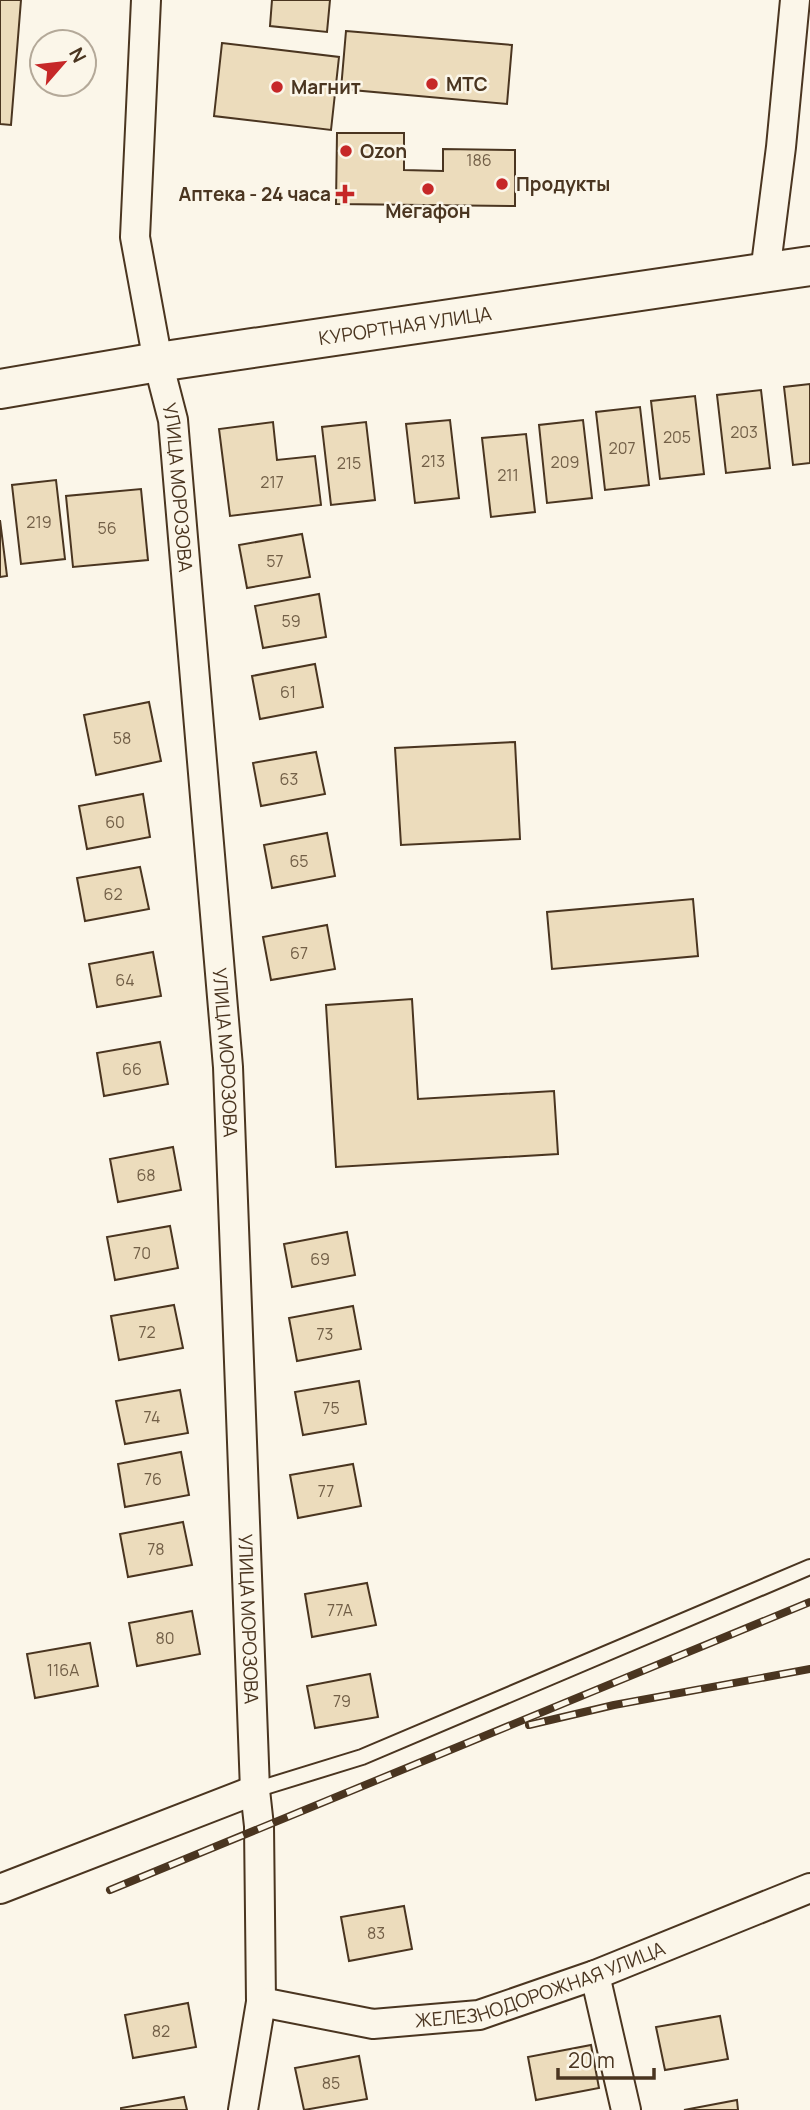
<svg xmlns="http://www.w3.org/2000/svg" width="810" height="2110" font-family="Manrope,sans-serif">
<rect width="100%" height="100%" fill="#fbf6e9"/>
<g fill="#ecdcbc" stroke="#4a3520" stroke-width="2">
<polygon points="0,0 21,0 11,125 0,124"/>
<polygon points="272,0 330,0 327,32 270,26"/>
<polygon points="346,31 512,45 507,104 341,89"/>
<polygon points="222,43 339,57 331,130 214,116"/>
<polygon points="337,133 404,133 404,170 443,171 443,149 515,150 515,206 336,204"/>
<polygon points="810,384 810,463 793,465 784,387"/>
<polygon points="761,390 770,468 726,473 717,395"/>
<polygon points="695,396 704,474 660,479 651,401"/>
<polygon points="640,407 649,485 605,490 596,412"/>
<polygon points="450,420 459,498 415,503 406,424"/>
<polygon points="583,420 592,498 547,503 539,425"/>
<polygon points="273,422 277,460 315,456 321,505 230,516 219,429"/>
<polygon points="366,422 375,500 331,505 322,427"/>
<polygon points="526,434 535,512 491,517 482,438"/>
<polygon points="56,480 65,559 21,564 12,485"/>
<polygon points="141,489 148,560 73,567 66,496"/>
<polygon points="0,520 7,576 0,577"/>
<polygon points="302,534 310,577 247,588 239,545"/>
<polygon points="319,594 326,637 263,648 255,606"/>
<polygon points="315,664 323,707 260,719 252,676"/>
<polygon points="149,702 161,761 96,775 84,715"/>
<polygon points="515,742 520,839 401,845 395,748"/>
<polygon points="316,752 325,794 261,806 253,763"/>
<polygon points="143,794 150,837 87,849 79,806"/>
<polygon points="327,833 335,876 272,888 264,845"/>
<polygon points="140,867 149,909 85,921 77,878"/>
<polygon points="693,899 698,956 552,969 547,912"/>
<polygon points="327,925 335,969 271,980 263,937"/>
<polygon points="153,952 161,996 97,1007 89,964"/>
<polygon points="412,999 418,1099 554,1091 558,1154 336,1167 326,1005"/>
<polygon points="160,1042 168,1084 104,1096 97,1053"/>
<polygon points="173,1147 181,1190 118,1202 110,1159"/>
<polygon points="170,1226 178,1268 115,1280 107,1237"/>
<polygon points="347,1232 355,1275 292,1287 284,1244"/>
<polygon points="174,1305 183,1348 119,1360 111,1316"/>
<polygon points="353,1306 361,1349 297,1361 289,1318"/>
<polygon points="359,1381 366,1424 303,1435 295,1392"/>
<polygon points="180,1390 188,1433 125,1444 116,1401"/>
<polygon points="181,1452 189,1495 125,1507 118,1464"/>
<polygon points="353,1464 361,1506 298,1518 290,1475"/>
<polygon points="183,1522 192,1565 128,1577 120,1534"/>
<polygon points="367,1583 376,1625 312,1637 305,1594"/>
<polygon points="192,1611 200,1654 137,1666 129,1623"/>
<polygon points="90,1643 98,1686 35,1698 27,1654"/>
<polygon points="370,1674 378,1717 315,1728 307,1686"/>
<polygon points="404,1906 412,1949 349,1961 341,1917"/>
<polygon points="188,2003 196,2047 133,2058 125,2015"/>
<polygon points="720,2016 728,2059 665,2070 656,2027"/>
<polygon points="591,2045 599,2088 536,2100 528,2057"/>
<polygon points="359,2056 367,2099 304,2110 295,2068"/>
<polygon points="184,2097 187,2110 121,2110 121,2108"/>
<polygon points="737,2100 738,2110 684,2110"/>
</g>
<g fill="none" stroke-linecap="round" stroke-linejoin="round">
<g stroke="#4a3520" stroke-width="18">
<polyline id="lane" points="255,1790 362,1757 810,1567"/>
</g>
<g stroke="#4a3520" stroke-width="32">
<g id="street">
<path id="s1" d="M146 0 135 237 158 362 173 420 228 1067 255 1790 259 1826 261 2002 243 2110"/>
<polyline points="765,273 781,147 795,0"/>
<polyline points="0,1889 255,1790"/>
<polyline points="595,1975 626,2110"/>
<path id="s2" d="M261 2002 373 2024 479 2015 595 1975 810 1888"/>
</g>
</g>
<g stroke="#4a3520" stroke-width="42">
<g id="primary">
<path id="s3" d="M0 389 158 362 810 266"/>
</g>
</g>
<use href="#lane" stroke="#fbf6e9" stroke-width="14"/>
<use href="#street" stroke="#fbf6e9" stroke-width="28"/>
<use href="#primary" stroke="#fbf6e9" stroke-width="38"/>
<g stroke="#4a3520" stroke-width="8">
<g id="rail">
<polyline points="529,1725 614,1705 810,1669"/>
<polyline points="110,1890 810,1602"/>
</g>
</g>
<use href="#rail" stroke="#fbf6e9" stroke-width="5" stroke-dasharray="16" stroke-linecap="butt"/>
</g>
<g fill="#c62828" stroke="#fbf6e9" stroke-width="2.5">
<circle cx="432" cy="84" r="7"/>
<circle cx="277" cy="87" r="7"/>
<circle cx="346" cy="151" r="7"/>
<circle cx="502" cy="184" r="7"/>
<circle cx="428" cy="189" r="7"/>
<path d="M341.5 183.5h7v7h7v7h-7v7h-7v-7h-7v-7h7z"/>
</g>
<g text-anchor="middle" stroke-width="5" stroke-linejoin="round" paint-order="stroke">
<g font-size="16" fill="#725f47">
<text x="479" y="166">186</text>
<text x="744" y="438">203</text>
<text x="677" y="443">205</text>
<text x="622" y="454">207</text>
<text x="433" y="467">213</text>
<text x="565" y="468">209</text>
<text x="349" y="469">215</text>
<text x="508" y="481">211</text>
<text x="272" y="488">217</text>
<text x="39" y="528">219</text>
<text x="107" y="534">56</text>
<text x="275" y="567">57</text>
<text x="291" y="627">59</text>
<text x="288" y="698">61</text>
<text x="122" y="744">58</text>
<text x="289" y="785">63</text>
<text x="115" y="828">60</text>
<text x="299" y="867">65</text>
<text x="113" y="900">62</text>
<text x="299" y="959">67</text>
<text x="125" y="986">64</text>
<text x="132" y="1075">66</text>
<text x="146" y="1181">68</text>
<text x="142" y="1259">70</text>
<text x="320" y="1265">69</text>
<text x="147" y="1338">72</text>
<text x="325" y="1340">73</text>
<text x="331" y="1414">75</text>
<text x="152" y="1423">74</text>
<text x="153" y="1485">76</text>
<text x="326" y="1497">77</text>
<text x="156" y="1555">78</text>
<text x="340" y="1616">77А</text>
<text x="165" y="1644">80</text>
<text x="63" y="1676">116А</text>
<text x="342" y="1707">79</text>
<text x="376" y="1939">83</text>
<text x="161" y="2037">82</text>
<text x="331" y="2089">85</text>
</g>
<g font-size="19" font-weight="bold" fill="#4a3520" stroke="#fbf6e9" text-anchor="start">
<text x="446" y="91">МТС</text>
<text x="291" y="94">Магнит</text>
<text x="360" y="158">Ozon</text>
<text x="516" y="191">Продукты</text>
<text x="331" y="201" text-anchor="end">Аптека - 24 часа</text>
<text x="428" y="218" text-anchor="middle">Мегафон</text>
</g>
<g font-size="19" fill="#4a3520" stroke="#fbf6e9">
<text dy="7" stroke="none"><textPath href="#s3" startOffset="410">КУРОРТНАЯ УЛИЦА</textPath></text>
<text dy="7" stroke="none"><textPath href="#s1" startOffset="492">УЛИЦА МОРОЗОВА</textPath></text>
<text dy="7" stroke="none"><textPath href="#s1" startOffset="1059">УЛИЦА МОРОЗОВА</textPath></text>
<text dy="7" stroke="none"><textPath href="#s1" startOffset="1626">УЛИЦА МОРОЗОВА</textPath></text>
<text dy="7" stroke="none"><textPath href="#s2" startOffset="287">ЖЕЛЕЗНОДОРОЖНАЯ УЛИЦА</textPath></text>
</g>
</g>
<g transform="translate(63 63) rotate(62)"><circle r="33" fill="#fbf6e9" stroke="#b4a999" stroke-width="2"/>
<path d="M0-5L12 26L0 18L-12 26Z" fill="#c62828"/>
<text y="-10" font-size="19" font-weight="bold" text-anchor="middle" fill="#4a3520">N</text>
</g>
<path d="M558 2068v10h96v-10" fill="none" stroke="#4a3520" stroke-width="3.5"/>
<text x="568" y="2068" font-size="21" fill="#4a3520" stroke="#fbf6e9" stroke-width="5" paint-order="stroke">20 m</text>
</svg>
